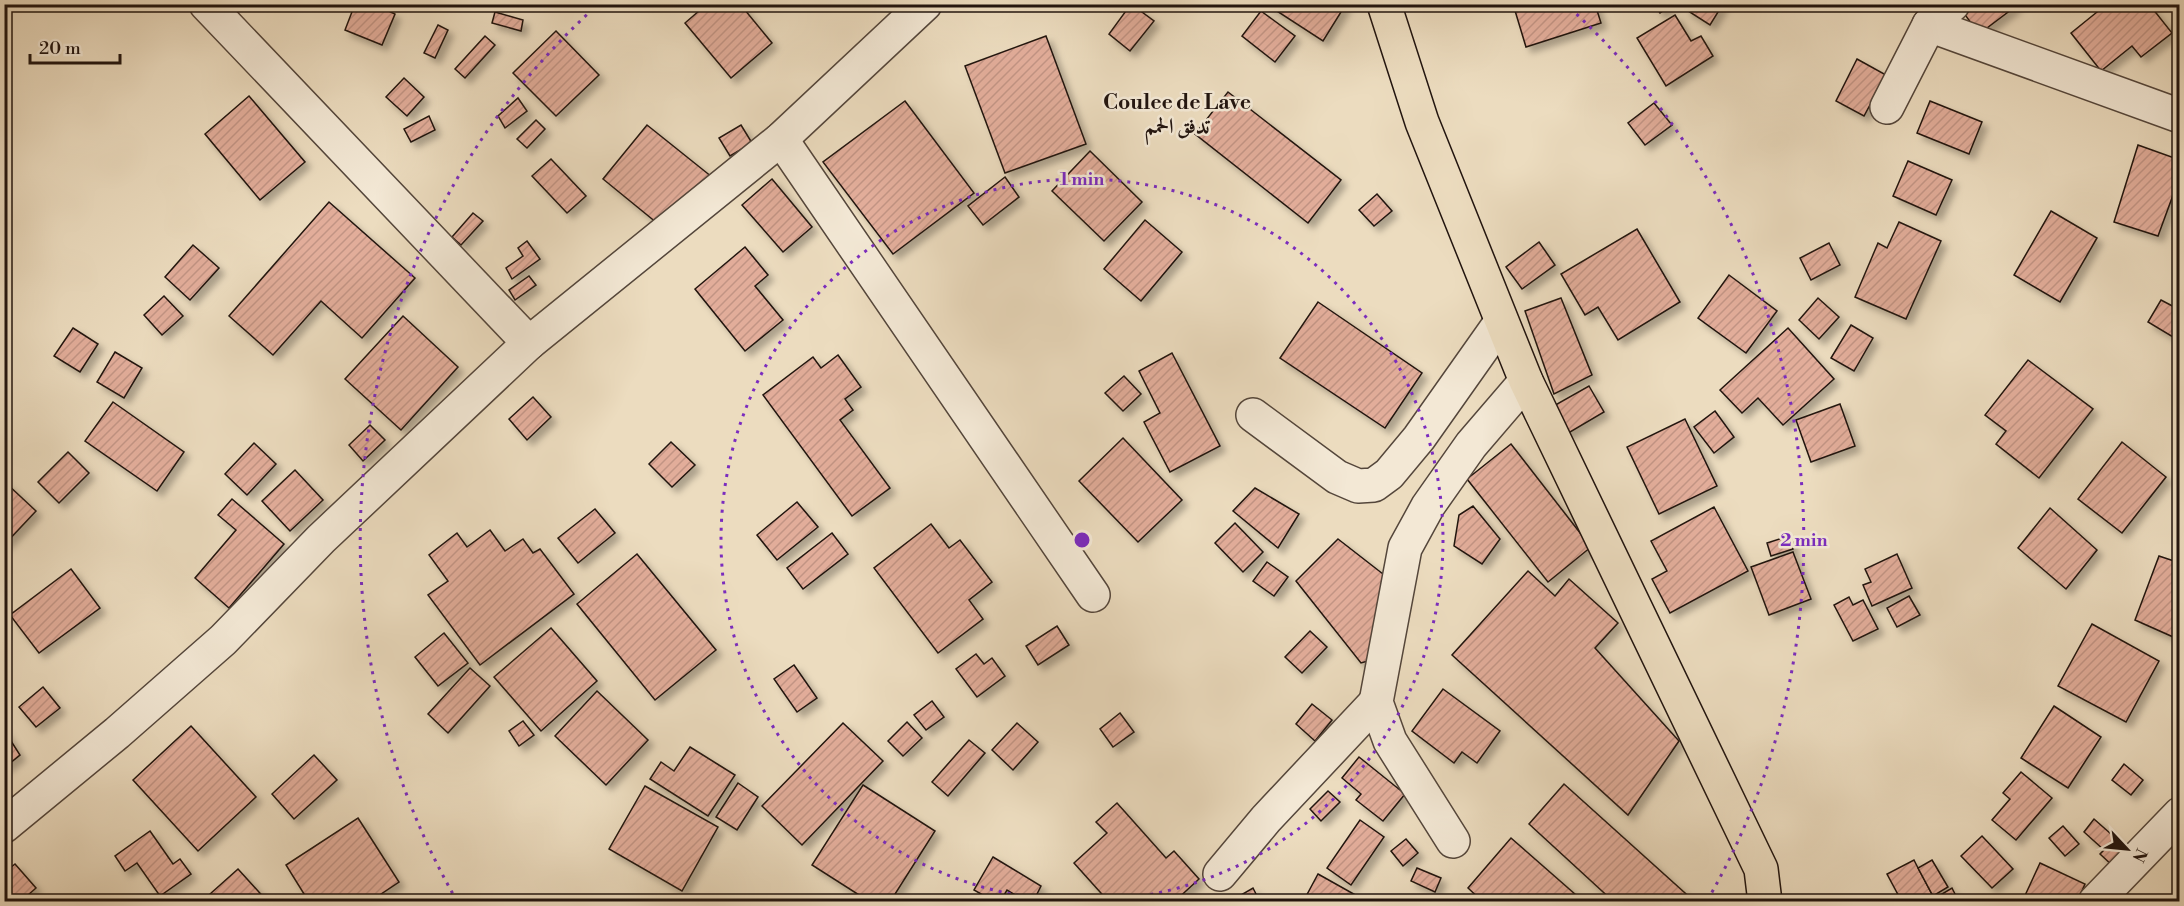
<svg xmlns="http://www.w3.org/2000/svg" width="2184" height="906" font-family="'Libre Bodoni',Amiri,serif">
<defs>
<pattern id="building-hatch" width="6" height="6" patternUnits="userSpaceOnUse" patternTransform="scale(1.5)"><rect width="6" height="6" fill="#e2ad9a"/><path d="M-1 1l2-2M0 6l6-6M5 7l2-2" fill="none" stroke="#c29484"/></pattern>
<filter id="shadow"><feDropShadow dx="5.5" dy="5.5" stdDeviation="3" flood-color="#0004"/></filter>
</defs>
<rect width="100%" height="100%" fill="#ecdcbf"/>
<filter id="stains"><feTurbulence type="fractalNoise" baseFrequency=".00333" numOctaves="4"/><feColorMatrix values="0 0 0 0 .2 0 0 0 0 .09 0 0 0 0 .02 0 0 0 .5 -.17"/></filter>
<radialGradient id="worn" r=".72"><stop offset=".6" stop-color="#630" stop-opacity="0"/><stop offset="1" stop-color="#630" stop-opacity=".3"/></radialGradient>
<g fill="url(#building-hatch)" stroke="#21140f" stroke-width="1.5" filter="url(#shadow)">
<polygon points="355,4 374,4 395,14 382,45 345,30"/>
<polygon points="707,4 740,4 772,43 731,78 685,23"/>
<polygon points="1131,4 1154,21 1130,51 1109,34"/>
<polygon points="1266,4 1346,4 1323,41"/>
<polygon points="1513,4 1595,4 1601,23 1526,47"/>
<polygon points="1654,4 1673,4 1660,13"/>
<polygon points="1688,4 1723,4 1710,25 1685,9"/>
<polygon points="1973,4 2015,4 2016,6 1979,34 1963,12"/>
<polygon points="2107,4 2149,4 2172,33 2141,57 2132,46 2101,71 2071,33"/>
<polygon points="1261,11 1295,36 1275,62 1242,36"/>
<polygon points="495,12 523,20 521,31 492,23"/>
<polygon points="1675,15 1691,41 1701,36 1713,56 1666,86 1637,38"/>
<polygon points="438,25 448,30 435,58 424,53"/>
<polygon points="556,31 599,75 556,116 513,73"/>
<polygon points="485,36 495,45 465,78 455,69"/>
<polygon points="1046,36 1086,144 1005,173 965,66"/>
<polygon points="1857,59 1886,75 1864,116 1836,101"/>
<polygon points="404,78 424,97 407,116 386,97"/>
<polygon points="1228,92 1341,180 1308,223 1195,134"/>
<polygon points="249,96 305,162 260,200 205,134"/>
<polygon points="518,98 527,111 505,128 498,116"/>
<polygon points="905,101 974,193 893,254 823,162"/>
<polygon points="1930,101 1982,122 1969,154 1917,133"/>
<polygon points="1654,103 1672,125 1645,145 1628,123"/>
<polygon points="429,116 435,130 411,142 404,129"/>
<polygon points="536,120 545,129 527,148 517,139"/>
<polygon points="647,125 712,177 668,232 603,179"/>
<polygon points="741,125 752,143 730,156 719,138"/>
<polygon points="2138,145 2180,160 2180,176 2158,236 2114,222"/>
<polygon points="1090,151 1142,202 1104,241 1052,191"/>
<polygon points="551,159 586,196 567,213 532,176"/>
<polygon points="1908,161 1952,180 1936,215 1893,196"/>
<polygon points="1005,177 1019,197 983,225 968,206"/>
<polygon points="772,179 812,227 783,252 742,205"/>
<polygon points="1377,194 1392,211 1374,226 1359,210"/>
<polygon points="329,202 415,278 362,338 321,301 273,355 229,316"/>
<polygon points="2051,211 2097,238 2060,302 2014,275"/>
<polygon points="473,213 483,221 461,245 452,237"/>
<polygon points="1145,220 1182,252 1141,301 1104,269"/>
<polygon points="1899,222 1941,241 1906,319 1855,297 1878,243 1887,248"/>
<polygon points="1637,229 1680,302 1618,340 1598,307 1585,315 1561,274"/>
<polygon points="527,241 540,259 512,279 506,268 523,256 518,248"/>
<polygon points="1539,242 1555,265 1522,289 1506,267"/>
<polygon points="1829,243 1840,265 1811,280 1800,258"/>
<polygon points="193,245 219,268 190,300 165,277"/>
<polygon points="745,247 768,275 755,286 783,320 745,351 695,289"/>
<polygon points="1729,275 1777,311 1746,353 1698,318"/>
<polygon points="529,276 536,285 515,300 509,290"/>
<polygon points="164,296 183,316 162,335 144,315"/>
<polygon points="1561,298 1592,375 1554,394 1525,311"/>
<polygon points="1818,298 1839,317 1819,339 1799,320"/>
<polygon points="2161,300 2180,310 2178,340 2148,322"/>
<polygon points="1318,302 1422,373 1385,428 1280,358"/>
<polygon points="403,316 458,367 401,430 345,379"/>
<polygon points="1851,325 1873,338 1854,371 1831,358"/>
<polygon points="73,328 98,344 80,372 54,356"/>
<polygon points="1788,328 1834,379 1783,425 1758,398 1742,413 1720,390"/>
<polygon points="115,352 142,368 124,398 97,382"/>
<polygon points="1172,353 1220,446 1170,472 1144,422 1160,413 1139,371"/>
<polygon points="838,355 861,387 845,399 853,410 840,420 890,488 852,516 763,395 813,357 821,368"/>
<polygon points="2028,360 2093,409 2039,478 1996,444 2006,431 1985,415"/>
<polygon points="1124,376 1141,394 1123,411 1105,393"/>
<polygon points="1589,386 1604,412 1565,435 1550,408"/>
<polygon points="533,397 551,417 527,440 509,419"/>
<polygon points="113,402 184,452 157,491 85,441"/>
<polygon points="1840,404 1855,446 1811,462 1796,420"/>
<polygon points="1715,411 1734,437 1714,453 1694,427"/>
<polygon points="1685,419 1717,486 1659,514 1627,447"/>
<polygon points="370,425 385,440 363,461 349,445"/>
<polygon points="1123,438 1182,500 1138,542 1079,481"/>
<polygon points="671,442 695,465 672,487 649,464"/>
<polygon points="2122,442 2166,477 2122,533 2078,499"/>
<polygon points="254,443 276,464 247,495 225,474"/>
<polygon points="1511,444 1591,547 1548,582 1467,479"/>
<polygon points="68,452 89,473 59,503 38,482"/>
<polygon points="295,470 323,500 290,531 262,501"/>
<polygon points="6,483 36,511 4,545 4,485"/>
<polygon points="1255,488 1299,514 1278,548 1233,511"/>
<polygon points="232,499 284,544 229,608 195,578 236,530 218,515"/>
<polygon points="797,502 818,527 777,560 757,535"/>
<polygon points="1473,506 1500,539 1482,564 1454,546 1459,515"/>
<polygon points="1714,507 1748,571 1670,613 1652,579 1667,571 1651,541"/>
<polygon points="2050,508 2097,550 2066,589 2018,548"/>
<polygon points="595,509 615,533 578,563 558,538"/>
<polygon points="1235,523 1263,552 1243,572 1215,543"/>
<polygon points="931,524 949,548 960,540 992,582 969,600 983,619 938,653 874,568"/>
<polygon points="490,530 505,551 523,539 533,553 540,549 574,594 480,665 428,595 448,581 429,555 457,533 467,547"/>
<polygon points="832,533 848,554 803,589 787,568"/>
<polygon points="1789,536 1793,549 1771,556 1767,543"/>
<polygon points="1338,539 1383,574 1382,657 1361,663 1296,581"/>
<polygon points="1793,552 1811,599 1769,615 1751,567"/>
<polygon points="637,554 716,650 655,700 577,604"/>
<polygon points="1897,554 1912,588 1872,606 1863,585 1871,582 1865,569"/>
<polygon points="2159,556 2180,563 2180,640 2135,620"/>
<polygon points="1267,562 1288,577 1274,596 1253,581"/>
<polygon points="71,569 100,608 39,653 10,615"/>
<polygon points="1528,571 1555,596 1569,579 1618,623 1595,648 1679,741 1628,815 1452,655"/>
<polygon points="1909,596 1920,615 1897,627 1887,608"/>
<polygon points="1849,597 1853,605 1863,600 1878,629 1853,641 1834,605"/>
<polygon points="2092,624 2159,661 2126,722 2058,686"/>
<polygon points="1057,626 1069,645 1038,665 1026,646"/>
<polygon points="551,628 597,681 541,731 494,677"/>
<polygon points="1310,631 1327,647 1302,673 1285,657"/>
<polygon points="444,633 468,663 438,686 415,657"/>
<polygon points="976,654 984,664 992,658 1005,676 977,697 956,669"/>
<polygon points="794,665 817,698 797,712 774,679"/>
<polygon points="470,668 490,686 448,733 428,714"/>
<polygon points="43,687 60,708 36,727 19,707"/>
<polygon points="1443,689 1500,731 1477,763 1462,752 1454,763 1412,731"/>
<polygon points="597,691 648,740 606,785 555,736"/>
<polygon points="932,701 944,717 926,730 914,715"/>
<polygon points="1312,704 1332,720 1315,741 1296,724"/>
<polygon points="2054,706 2101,737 2068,788 2021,758"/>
<polygon points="1120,713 1134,732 1113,747 1100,729"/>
<polygon points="523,721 534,735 519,746 509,731"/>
<polygon points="907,722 922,738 903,756 888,741"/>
<polygon points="843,723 883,761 802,845 762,806"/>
<polygon points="1017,723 1038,742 1013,770 992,750"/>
<polygon points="191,726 256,797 198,851 133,780"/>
<polygon points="4,730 20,755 4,768"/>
<polygon points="969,740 985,753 948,796 932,782"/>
<polygon points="690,747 735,775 708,816 650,779 661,762 674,771"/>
<polygon points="314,755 337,780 294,819 272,794"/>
<polygon points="1359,757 1405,794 1383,821 1356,800 1361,794 1342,778"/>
<polygon points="2124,764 2143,780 2131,795 2112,780"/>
<polygon points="2021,772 2052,798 2016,840 1992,820 2010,799 2003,793"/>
<polygon points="738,783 758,797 737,830 716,817"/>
<polygon points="1564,784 1695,902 1614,902 1529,824"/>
<polygon points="863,785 935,831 890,902 870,902 812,865"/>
<polygon points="645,786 718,827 682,891 609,849"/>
<polygon points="1328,791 1340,802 1321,821 1310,809"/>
<polygon points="1117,803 1166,858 1174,851 1199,879 1174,902 1109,902 1074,863 1107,833 1096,822"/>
<polygon points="358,818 399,882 369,902 309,902 286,865"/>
<polygon points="2094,819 2129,850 2114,867 2100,854 2104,850 2084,832"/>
<polygon points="1360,820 1384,837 1351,885 1327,868"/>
<polygon points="2063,826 2079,844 2065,856 2049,838"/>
<polygon points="150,831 173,864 180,859 191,874 160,896 137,863 125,871 115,856"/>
<polygon points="1982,836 2013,869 1992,888 1961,856"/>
<polygon points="1511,838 1584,902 1483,902 1468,888"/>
<polygon points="1406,839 1418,853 1403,866 1391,851"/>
<polygon points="993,857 1041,886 1033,902 1027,902 1007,890 1000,902 995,902 974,890"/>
<polygon points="1914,860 1918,868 1936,902 1902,902 1887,874"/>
<polygon points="1932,860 1948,887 1933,896 1918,868"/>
<polygon points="2040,863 2085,884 2077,902 2022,902"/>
<polygon points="15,864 36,888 20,902 14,902 4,890 4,873"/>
<polygon points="1417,868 1441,878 1435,892 1411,881"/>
<polygon points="238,869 268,902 217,902 210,894"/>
<polygon points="1318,874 1368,902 1303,902"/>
<polygon points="1253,888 1260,902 1229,902"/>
<polygon points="1952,888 1959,902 1946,902 1942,894"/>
</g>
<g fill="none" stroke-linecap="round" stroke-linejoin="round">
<g stroke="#54463b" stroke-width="36">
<g id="minor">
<polyline points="206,4 529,343"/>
<polyline points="1929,25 2180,116"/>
<polyline points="1887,107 1929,25 1953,4"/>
<polyline points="781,139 1093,595"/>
<polyline points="1253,415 1337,477 1358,486 1374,485 1389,474 1419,438 1501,322"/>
<polyline points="4,826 117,733 223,640 321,539 529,343 781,139 925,4"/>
<polyline points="1453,841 1390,741 1376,702 1405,548 1428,506 1471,445 1526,381"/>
<polyline points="1220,874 1266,819 1376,702"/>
<polyline points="2095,902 2180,814"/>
</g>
</g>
<g stroke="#21140f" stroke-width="36">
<polyline id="major" points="1384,4 1422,122 1526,381 1761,869 1765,902"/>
</g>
<use href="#minor" stroke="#f3e8d5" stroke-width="33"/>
<use href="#major" stroke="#ecdcbf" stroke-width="33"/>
</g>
<g fill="none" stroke="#7b2cbf" stroke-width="3" stroke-dasharray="3 6">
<circle cx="1082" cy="540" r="361"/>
<path d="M457 901A722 722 0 0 1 594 8M1570 8A722 722 0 0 1 1707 901"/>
</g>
<g text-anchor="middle" stroke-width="5" stroke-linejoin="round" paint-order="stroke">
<g font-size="21" font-weight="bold" fill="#21140f" stroke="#f3e8d5">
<text x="1177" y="109">Coulee de Lave<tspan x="1177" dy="24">تدفق الحمم</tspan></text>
</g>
</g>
<circle cx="1082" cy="540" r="9" fill="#7b2cbf" stroke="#f3e8d5" stroke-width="3"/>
<g font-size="18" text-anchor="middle" font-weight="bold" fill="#7b2cbf" stroke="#f3e8d5" stroke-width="5" stroke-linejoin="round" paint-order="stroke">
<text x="1082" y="185">1 min</text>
<text x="1804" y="546">2 min</text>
</g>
<rect width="2184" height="906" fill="none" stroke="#ecdcbf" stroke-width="24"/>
<rect x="6" y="6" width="2172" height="894" fill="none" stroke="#21140f" stroke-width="3"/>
<rect x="12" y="12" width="2160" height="882" fill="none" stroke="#21140f" stroke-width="1.5"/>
<g transform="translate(2127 849) rotate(116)" stroke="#f3e8d5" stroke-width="4.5" paint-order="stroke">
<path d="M0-4.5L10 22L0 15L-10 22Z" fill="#21140f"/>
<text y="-9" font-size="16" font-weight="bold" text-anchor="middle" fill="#21140f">N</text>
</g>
<path d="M30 54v9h90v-9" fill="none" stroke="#21140f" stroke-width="3"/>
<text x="39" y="54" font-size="18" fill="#21140f" stroke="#f3e8d5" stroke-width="4.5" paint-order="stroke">20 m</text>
<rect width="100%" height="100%" filter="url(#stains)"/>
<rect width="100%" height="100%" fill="url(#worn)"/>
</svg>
